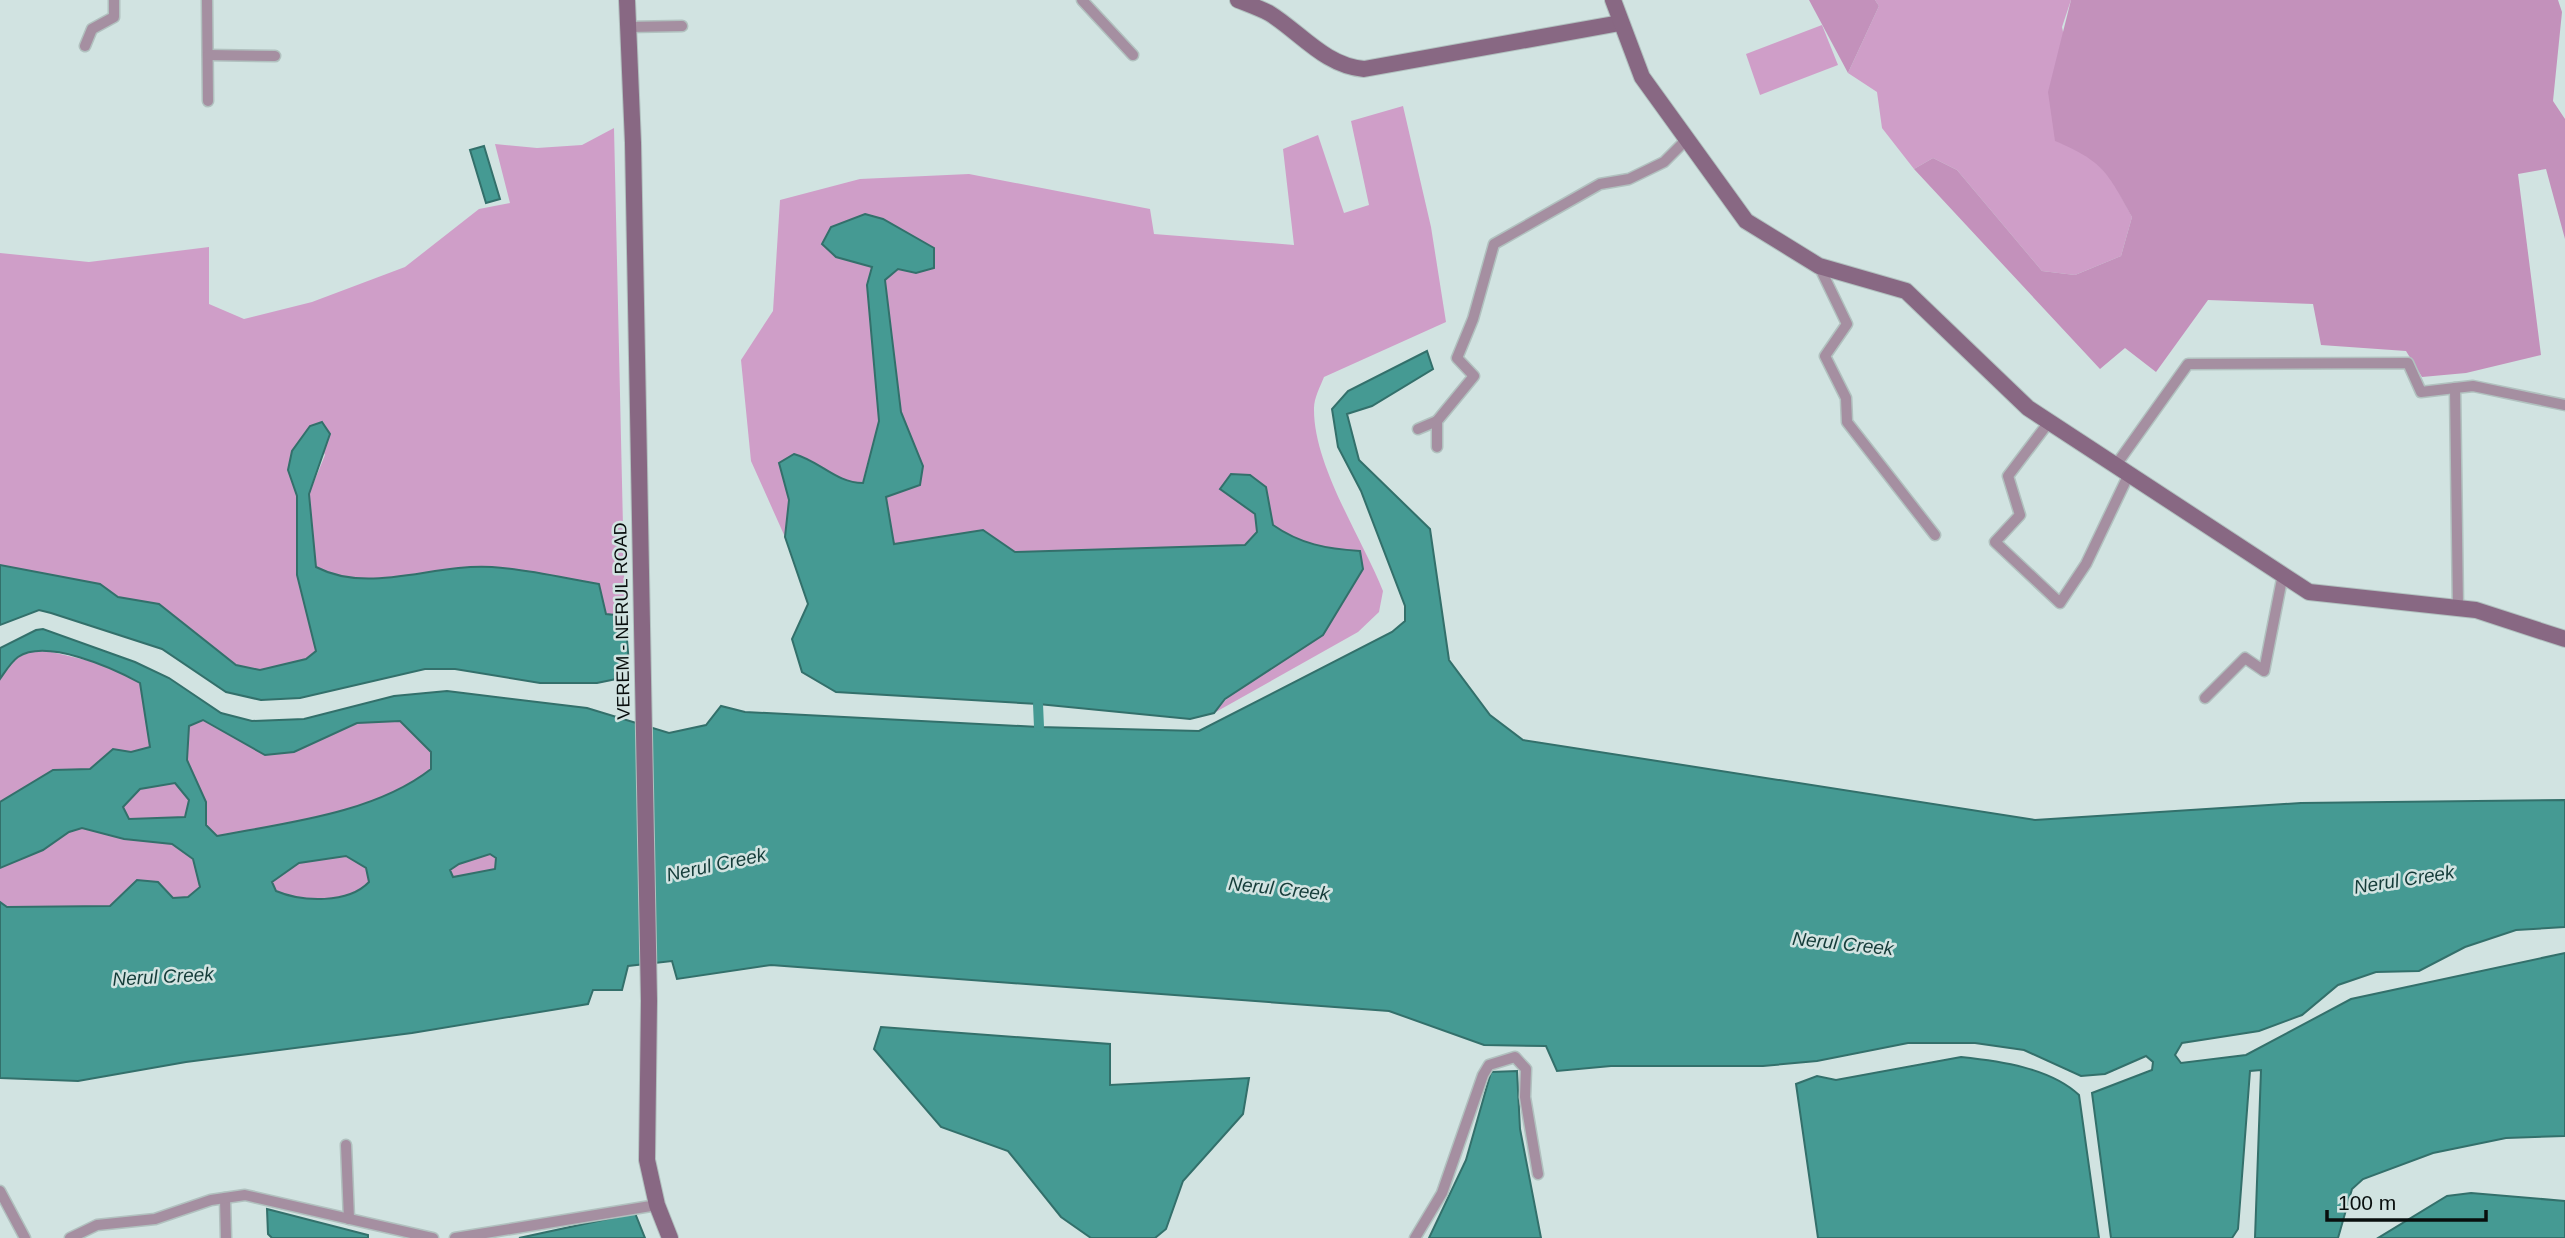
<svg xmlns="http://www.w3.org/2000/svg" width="2565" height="1238" font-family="Helvetica,sans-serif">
<rect width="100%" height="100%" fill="#d1e3e1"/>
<g fill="#cf9ec8">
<polygon points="1875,0 2071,0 2062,27 2089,155 2113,181 2132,217 2121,256 2075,275 2042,271 1957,170 1933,158 1914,169 1882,128 1877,92 1848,73 1879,6"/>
<polygon points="1822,25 1838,65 1760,95 1746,54"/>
<path d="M1403 106 1431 227 1446 322 1324 377C1320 387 1314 398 1314 408 1313 465 1362 538 1383 591L1379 612 1358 632 1214 713 1360 551C1327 549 1301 544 1273 525L1266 487 1221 490 1255 514 1257 532 1245 545 1015 552 983 530 894 544 886 497 920 485 923 466 901 412 885 280 898 269 916 273 934 248 883 219 865 214 836 257 872 267 867 285 879 421 862 484C833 482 823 462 795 454L779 463 789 500 785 537 751 461 741 360 773 311 780 200 860 179 969 174 1150 209 1154 234 1294 245 1283 149 1318 135 1344 213 1369 205 1351 121Z"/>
<path d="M614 128 625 616 606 614 599 584C563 578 527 569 491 567 433 564 370 594 316 567L309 494 325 455 310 426 292 451 288 470 297 496V575L313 630 316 651 306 659 260 670 236 665 159 604 118 597 100 584 0 565V253L89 262 209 247V304L244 319 312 302 405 267 479 209 510 203 495 144 537 148 582 145Z"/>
<polygon points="39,649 107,665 140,683 150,747 131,752 113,749 90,769 53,770 0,802 0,679 18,657"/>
<path d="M204 720 265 755 295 752 357 723 400 721 431 752 432 769C375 813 286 823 217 836L206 826V802L187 760 189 725Z"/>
<polygon points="175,783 189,800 185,817 129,819 123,807 140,789"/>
<polygon points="82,828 124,839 172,844 193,859 200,887 188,897 173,898 158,882 110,906 7,907 0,902 0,868 43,850 69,832"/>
<polygon points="491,854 496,858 495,869 453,877 450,870 459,864"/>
<path d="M346 855 366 868 369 882C347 904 302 902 276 891L272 882 299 863Z"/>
</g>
<g fill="#c391bb">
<polygon points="1809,0 1875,0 1879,6 1848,73"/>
<path d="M2071 0H2558L2562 12 2553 101 2565 119V239L2546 169 2518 174 2541 355 2466 373 2422 377 2406 351 2321 345 2313 304 2208 300 2156 372 2125 348 2100 369 1914 169 1933 158 1957 170 2042 271 2075 275 2121 256 2132 217C2108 173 2103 161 2055 141L2048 92Z"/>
</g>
<g fill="#459a93" stroke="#33706b" stroke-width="2" fill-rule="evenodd">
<polygon points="484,146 500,199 486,203 470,150"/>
<path d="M865 214 883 219 934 248V268L916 273 898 269 885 280 901 412 923 466 920 485 886 497 894 544 983 530 1015 552 1245 545 1257 532 1255 514 1220 489 1231 474 1250 475 1266 487 1273 525C1300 544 1327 549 1360 551L1363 569 1323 635 1225 699 1214 713 1190 719 1038 704 836 692 802 672 792 639 808 604 785 537 789 500 779 463 794 454C820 461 836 483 863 483L879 421 867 285 872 267 836 257 822 244 831 227Z"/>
<path d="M1427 351 1433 369 1372 406 1347 414 1359 460 1430 529 1449 660 1490 715 1523 740 2035 820 2301 803 2565 800V927L2516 930 2465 947 2419 971 2376 972 2338 985 2302 1015 2259 1031 2182 1043 2175 1055 2181 1063 2246 1055 2351 999 2565 953V1136L2506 1138 2433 1153 2363 1179 2352 1189 2338 1238H2255L2261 1070 2250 1071 2238 1229 2232 1238H2111L2092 1093 2152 1070 2153 1062 2146 1056 2105 1074 2081 1076 2024 1050 1975 1043H1908L1817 1061 1763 1066H1611L1557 1071 1546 1046 1484 1045 1389 1011 771 965 677 979 672 961 628 966 622 990H593L588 1004 412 1033 186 1062 78 1081 0 1078V902L7 907 110 906 137 880 158 882 173 898 188 897 200 887 193 859 172 844 124 839 82 828 69 832 43 850 0 868V802L53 770 90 769 113 749 131 752 150 747 140 683C113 668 46 638 18 657 11 662 5 672 0 679V648L36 630 43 629 135 662 169 678 221 713 252 721 304 719 394 696 447 691 587 708 669 733 706 725 721 706 745 712 1039 727 1199 731 1392 632 1405 621V606L1361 491 1338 447 1332 409 1348 391ZM203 720 265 755 294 752 357 723 400 721 431 752V769C375 813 286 823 217 836L206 825V802L187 760 189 726ZM175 783 189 800 185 817 129 819 123 807 140 789ZM490 854 496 858 495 869 453 877 450 870 459 864ZM346 856 366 868 369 882C348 904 302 902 276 891L272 882 299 863Z"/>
<path d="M322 422 330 434 309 494 316 567C370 595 433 563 492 567 527 569 564 578 599 584L606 614 625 616 629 664 621 678 597 683H540L455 669H425L300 698 261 700 226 692 162 649 51 613 39 610 0 625V565L100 584 118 597 159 604 236 665 260 670 306 659 316 651 297 575V496L288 470 292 451 310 426Z"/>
<polygon points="881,1027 1110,1044 1110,1085 1249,1078 1243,1114 1183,1181 1166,1229 1155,1238 1091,1238 1061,1217 1008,1151 941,1127 874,1049"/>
<path d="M1961 1057C2000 1061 2050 1068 2079 1095L2099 1238H1818L1796 1084 1817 1076 1836 1080Z"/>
<polygon points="1517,1071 1520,1129 1541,1238 1429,1238 1466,1160 1491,1072"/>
<polygon points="2471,1193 2565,1201 2565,1238 2378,1238 2447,1196"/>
<polygon points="267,1209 368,1235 368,1238 272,1238 268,1234"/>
<polygon points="635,1213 645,1238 519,1238"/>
</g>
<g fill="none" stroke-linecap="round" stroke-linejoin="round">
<polyline stroke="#459a93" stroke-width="10" points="1038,704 1039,727"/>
<g stroke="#b1c1bf" stroke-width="13">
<g id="street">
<polyline points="207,0 208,101"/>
<polyline points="1082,0 1133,55"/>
<polyline points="628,27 682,26"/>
<polyline points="85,46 92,29 114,17 114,0"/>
<polyline points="208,55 275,56"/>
<polyline points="1819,266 1847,324 1825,356 1846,398 1847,422 1935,535"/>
<polyline points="2049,422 2008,476 2020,515 1995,542 2060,603 2086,564 2129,474"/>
<polyline points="1418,429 1437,421"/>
<polyline points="1437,447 1437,421 1474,376 1457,358 1473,319 1494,244 1600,184 1629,179 1664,162 1687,139"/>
<polyline points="2116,465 2188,364 2408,363 2421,392 2455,388"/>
<polyline points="2458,608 2455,388 2473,386 2565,405"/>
<polyline points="2205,698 2245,658 2264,671 2283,574"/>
<polyline points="346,1145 349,1219"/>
<polyline points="0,1191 25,1238"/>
<polyline points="225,1198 226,1238"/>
<polyline points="70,1238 97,1225 155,1219 211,1200 245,1195 433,1238"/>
<polyline points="455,1238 657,1205"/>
<polyline points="1415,1238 1442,1193 1483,1075 1489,1065 1515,1057 1526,1069 1525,1097 1538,1174"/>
</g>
</g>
<g stroke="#b1c1bf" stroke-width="18">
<g id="secondary">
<polyline points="627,0 633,143 649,1001 647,1160 657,1205 670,1238"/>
<path d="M1238 0C1248 4 1259 8 1269 13 1300 32 1325 66 1364 69L1620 23"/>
<polyline points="1613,0 1642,77 1746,221 1819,266 1906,291 2028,408 2309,592 2476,610 2565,639"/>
</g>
</g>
<use href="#street" stroke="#a58fa1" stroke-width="10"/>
<use href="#secondary" stroke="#886883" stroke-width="16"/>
</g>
<g text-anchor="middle" stroke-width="5" stroke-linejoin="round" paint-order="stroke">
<g font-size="18" fill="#080e0d" stroke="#d1e3e1">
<text transform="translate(622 621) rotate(-91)" y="6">VEREM - NERUL ROAD</text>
</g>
<g font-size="19" font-style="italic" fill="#153c39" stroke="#d1e3e1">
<text transform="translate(716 864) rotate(-12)" y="7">Nerul Creek</text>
<text transform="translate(2404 879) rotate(-9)" y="7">Nerul Creek</text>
<text transform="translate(1279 888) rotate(6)" y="7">Nerul Creek</text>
<text transform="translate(1843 943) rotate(6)" y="7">Nerul Creek</text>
<text transform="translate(163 976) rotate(-3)" y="7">Nerul Creek</text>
</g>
</g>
<path d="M2327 1210v10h159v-10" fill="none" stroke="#080e0d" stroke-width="3.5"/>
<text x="2338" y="1210" font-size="21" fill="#080e0d" stroke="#d1e3e1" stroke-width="5" paint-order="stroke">100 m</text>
</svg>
